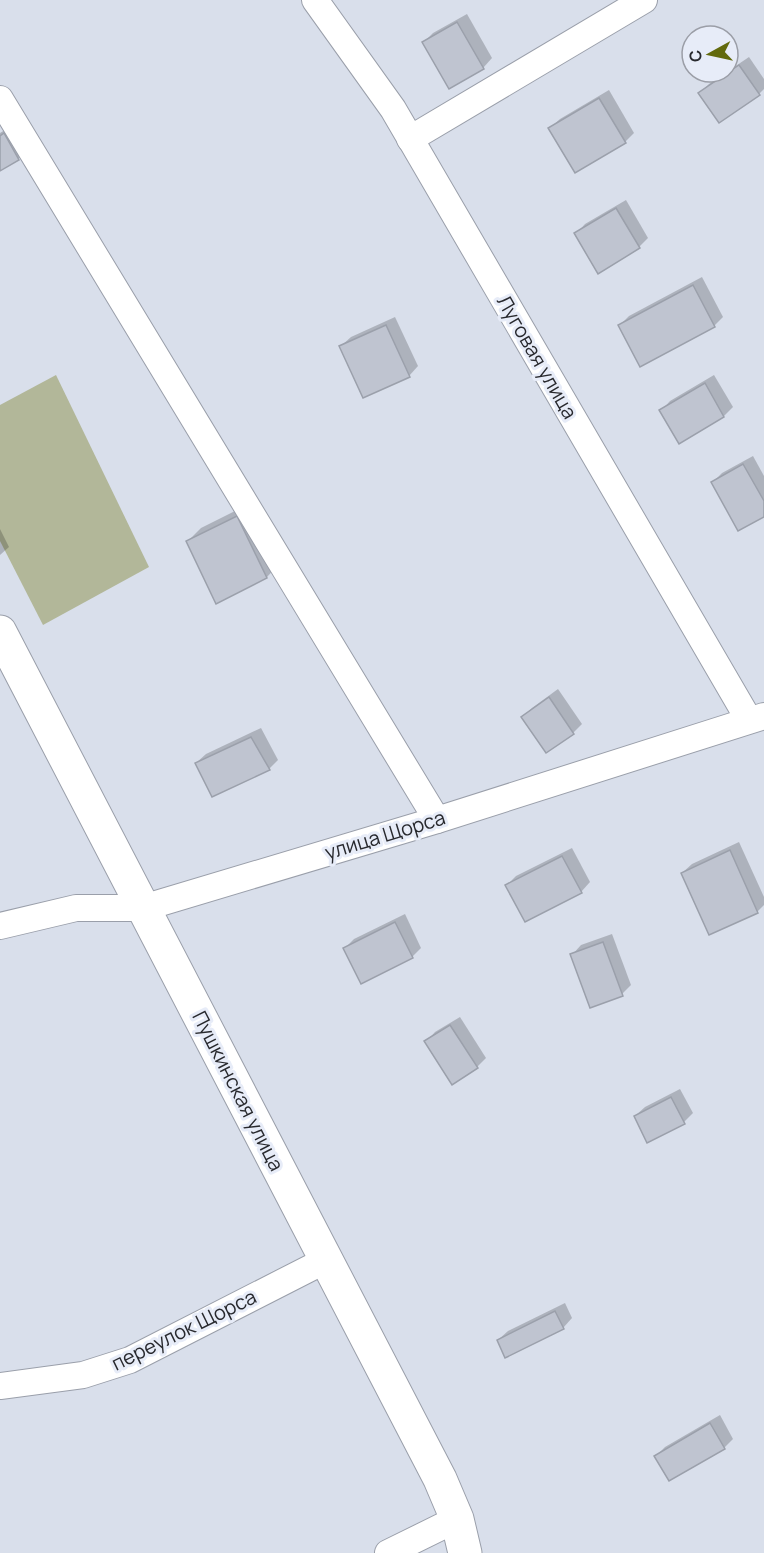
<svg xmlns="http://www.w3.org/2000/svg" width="764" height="1553" font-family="Manrope,sans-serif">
<rect width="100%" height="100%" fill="#d9dfeb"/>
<polygon fill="#b2b799" points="56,375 149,567 43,625 0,541 0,405"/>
<g fill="#0003">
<polygon points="467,14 492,58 483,68 424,42 433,33"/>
<polygon points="749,57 764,79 764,89 759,94 700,93 709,84"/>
<polygon points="609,90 634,133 625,142 550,128 560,119"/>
<polygon points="13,125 27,150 18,159 0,169 0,133"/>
<polygon points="626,200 648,238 639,247 576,234 585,224"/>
<polygon points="702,277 723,317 714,326 620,325 629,316"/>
<polygon points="395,317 418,366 409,376 341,346 351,337"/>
<polygon points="714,375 733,407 724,416 680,442 661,411 670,401"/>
<polygon points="753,456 764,476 764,515 713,482 722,473"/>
<polygon points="251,503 280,563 267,577 217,602 187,542 201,528"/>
<polygon points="0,529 9,547 0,555"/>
<polygon points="558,689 582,724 573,733 523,717 532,708"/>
<polygon points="261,728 278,760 269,769 196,763 206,754"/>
<polygon points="739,842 764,897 764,905 757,912 682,873 692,864"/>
<polygon points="572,848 590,882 581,892 507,885 516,876"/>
<polygon points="405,914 421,948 412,957 345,948 354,939"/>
<polygon points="612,934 631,985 622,994 572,955 581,945"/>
<polygon points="460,1017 486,1058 477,1067 426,1042 435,1032"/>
<polygon points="680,1089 693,1113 684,1122 635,1116 645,1107"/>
<polygon points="565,1303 572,1318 563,1328 498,1340 508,1331"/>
<polygon points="720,1415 733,1439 724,1448 656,1456 665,1447"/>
</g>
<g fill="#bfc4d0" stroke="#9ba0ab" stroke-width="1.5">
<polygon points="457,22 484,69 449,89 422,42"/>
<polygon points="739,65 760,95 719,123 698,93"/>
<polygon points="599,98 626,143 575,173 548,128"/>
<polygon points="4,133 19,160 0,171 0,136"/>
<polygon points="616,208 640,248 598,274 574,233"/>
<polygon points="693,285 715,327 640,367 618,325"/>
<polygon points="386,325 410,377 363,398 339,346"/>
<polygon points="705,383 724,417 679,444 659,410"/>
<polygon points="743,464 764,501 764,517 738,531 711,482"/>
<polygon points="237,516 267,578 216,604 186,541"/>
<polygon points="549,697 574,734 546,753 521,717"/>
<polygon points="251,737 270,770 212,797 195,763"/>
<polygon points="730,850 758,913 709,935 681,873"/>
<polygon points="562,856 582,893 525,922 505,885"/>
<polygon points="395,922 413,958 361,984 343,948"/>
<polygon points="603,942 623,996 590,1008 570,954"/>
<polygon points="450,1025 478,1068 452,1085 424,1041"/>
<polygon points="671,1097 685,1124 647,1143 634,1116"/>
<polygon points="555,1311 564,1329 505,1358 497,1340"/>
<polygon points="710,1423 725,1449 669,1481 654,1456"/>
</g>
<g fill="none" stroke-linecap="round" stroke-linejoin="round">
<g stroke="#9a9faa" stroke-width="28">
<g id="street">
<polyline points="315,0 393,109 749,720"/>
<polyline points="0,99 437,820"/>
<polyline points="410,139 644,0"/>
<polyline points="0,926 76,908 143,908 437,820 764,716"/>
<polyline points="0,1386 83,1375 130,1360 326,1260"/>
<polyline points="388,1553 457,1519"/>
</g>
</g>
<g stroke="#9a9faa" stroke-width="35">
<polyline id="secondary" points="0,632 440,1479 457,1519 465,1553"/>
</g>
<use href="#street" stroke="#fff" stroke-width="26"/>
<use href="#secondary" stroke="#fff" stroke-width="33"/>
</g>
<g text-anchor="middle" stroke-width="6" stroke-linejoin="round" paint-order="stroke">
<g font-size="20" fill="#28292e" stroke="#e7ecf8">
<text transform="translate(537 357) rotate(60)" y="7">Луговая улица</text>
<text transform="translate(385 835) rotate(-17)" y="7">улица Щорса</text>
<text transform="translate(238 1091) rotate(63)" y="7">Пушкинская улица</text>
<text transform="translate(184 1330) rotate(-26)" y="7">переулок Щорса</text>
</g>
</g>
<g transform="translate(710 54) rotate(262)"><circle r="28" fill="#e7ecf8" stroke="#9b9ea7" stroke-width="1.5"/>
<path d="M0-4.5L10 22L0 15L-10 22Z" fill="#626a0d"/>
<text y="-9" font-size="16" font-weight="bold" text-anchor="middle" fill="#28292e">С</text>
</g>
</svg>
